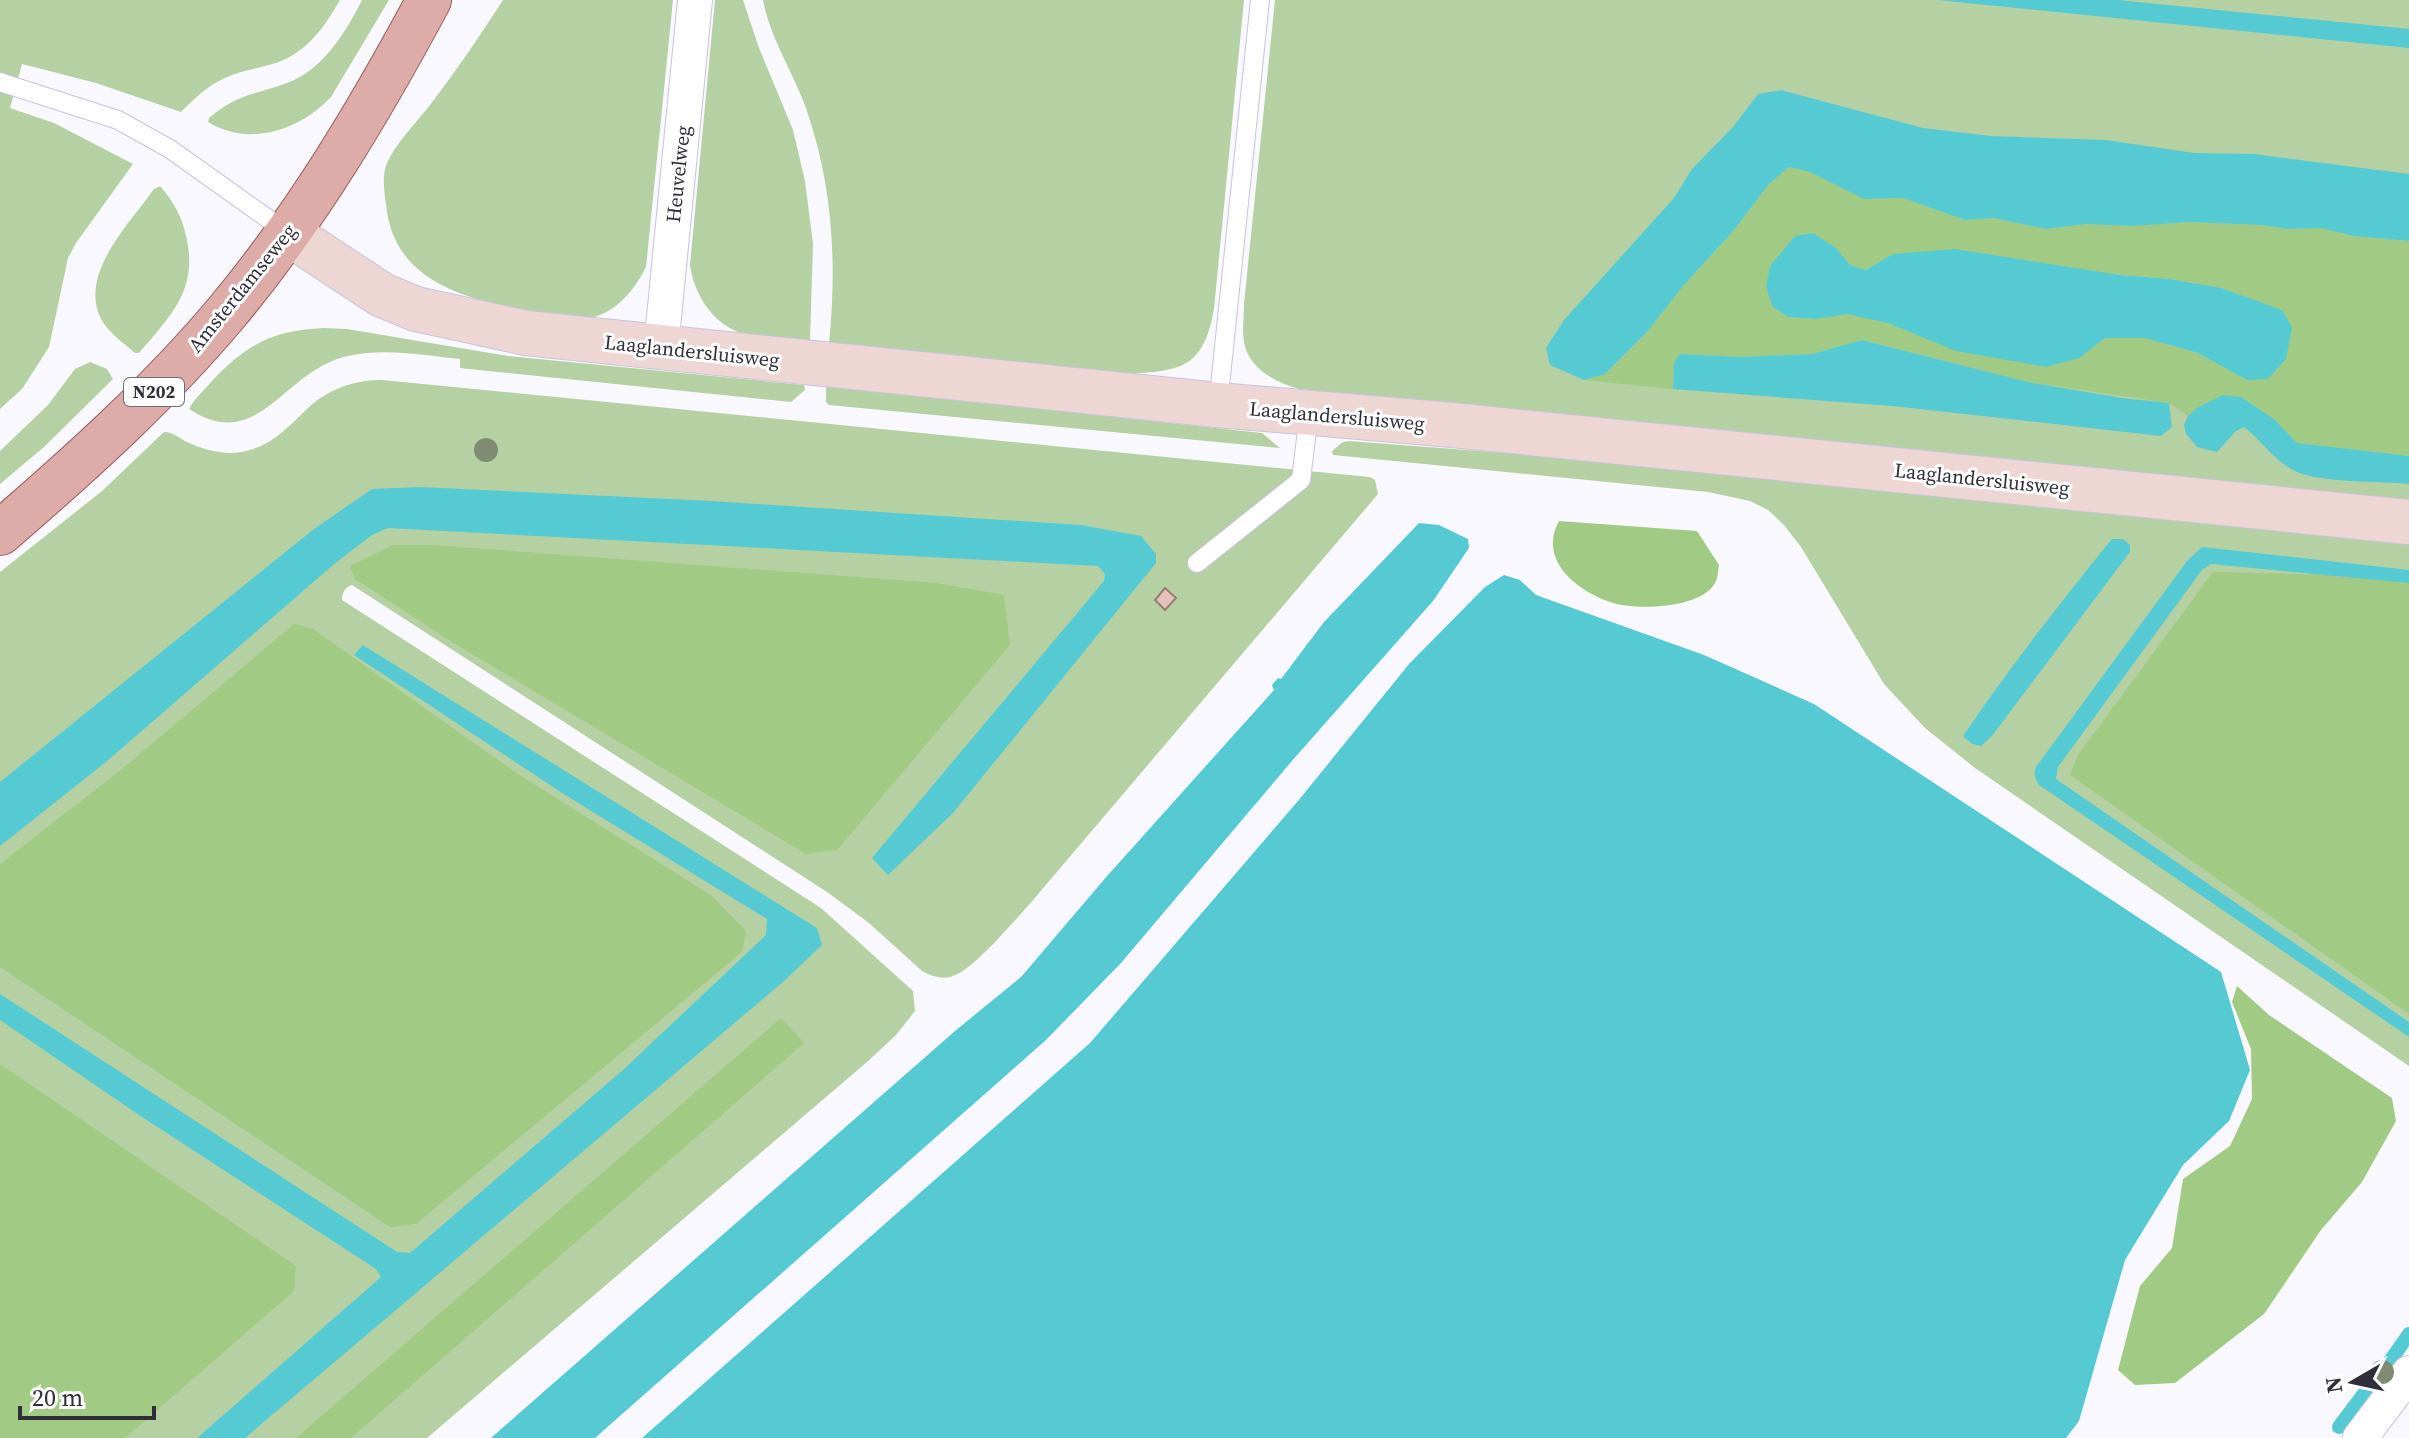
<svg xmlns="http://www.w3.org/2000/svg" width="2409" height="1438" font-family="'Source Serif 4',serif">
<rect width="100%" height="100%" fill="#f9f8fe"/>
<g fill="#b5d0a3">
<path d="M0 0H340C329 19 315 41 296 53 275 68 248 67 225 78 208 85 194 99 181 112L96 83 22 64 10 108 54 123 133 164 76 243 68 258 49 347 22 389 0 409Z"/>
<path d="M362 0H389L331 97C301 129 250 148 208 122L209 118C240 91 260 95 294 80 325 66 347 30 362 0Z"/>
<path d="M503 0H673L646 267C632 295 611 318 578 320 507 305 401 301 387 212 385 197 381 177 387 163 396 143 416 123 430 105 456 71 480 36 503 0Z"/>
<path d="M715 0H743L759 48 793 130 805 181 813 244 810 342C788 339 761 340 741 333 712 323 694 294 690 265Z"/>
<path d="M763 0H1244L1214 309C1203 372 1177 371 1121 374L829 344C837 263 833 186 806 108 793 72 770 38 763 0Z"/>
<path d="M1275 0H2409V500L1299 389C1276 383 1248 368 1244 342 1242 330 1244 316 1244 304Z"/>
<path d="M160 186C173 201 182 216 186 236 199 289 171 315 139 353H135C124 343 107 332 100 317 80 272 130 223 154 189Z"/>
<path d="M324 328 347 329 508 356 804 385 805 390 791 402 460 368V359C422 355 382 347 344 357 282 373 258 454 189 409 194 399 205 389 213 380 247 344 274 330 324 328Z"/>
<polygon points="90,362 107,369 113,379 44,447 0,484 0,451 48,405 75,369"/>
<path d="M382 380 1370 477 1375 480 1378 494 1028 906C1012 923 974 969 953 976 943 980 931 976 922 971L869 923 827 892 352 585C345 587 342 593 342 600L821 908 913 991 915 1011 896 1035 867 1062 427 1438H0V572L102 491 164 432C173 432 179 438 187 442 204 450 223 455 241 452 271 447 287 428 308 408 326 390 357 379 382 380Z"/>
<polygon points="829,386 1262,433 1280,448 829,405 826,402 826,388"/>
<polygon points="1349,441 1546,456 2409,540 2409,1066 1975,768 1925,728 1884,684 1801,547 1784,525 1768,510 1750,501 1708,492 1333,455 1332,451 1343,442"/>
</g>
<g fill="#a1ca84" fill-rule="evenodd">
<path d="M1789 167 1810 172 1864 199 1903 198 1965 220 1993 218 2046 229 2087 224 2132 226 2189 222 2262 225 2286 229 2321 228 2354 236 2409 241V456L2297 443 2275 420 2197 408 2188 416 2169 403 2028 382 1862 340 1812 354 1740 357 1680 354 1674 364 1673 389 1584 380 1605 374 1646 333 1684 285 1734 230 1769 184ZM1836 248 1850 265 1866 270 1893 254 2170 279 2221 288 2282 310 2247 380 2198 353 2145 338H2105L2079 358 1919 334 1888 323 1847 313 1816 319 1788 317 1772 306Z"/>
<path d="M1559 521 1697 531 1719 565C1718 570 1718 579 1715 583 1701 609 1634 611 1610 602 1576 590 1538 560 1559 521Z"/>
<polygon points="393,545 432,545 937,583 1004,595 1010,645 837,850 806,854 452,642 355,579 350,566"/>
<polygon points="2213,572 2345,575 2409,583 2409,1014 2070,775 2078,755"/>
<polygon points="294,624 313,629 515,772 712,896 746,931 742,952 416,1224 390,1227 0,967 0,864 122,769"/>
<polygon points="2237,986 2269,1015 2392,1098 2396,1121 2362,1182 2321,1230 2264,1314 2175,1383 2135,1385 2118,1370 2140,1286 2172,1248 2183,1179 2230,1146 2252,1099 2251,1049 2232,1002"/>
<polygon points="781,1018 804,1043 351,1438 296,1438"/>
<polygon points="0,1064 296,1266 294,1291 125,1438 0,1438"/>
</g>
<g fill="#56cad3">
<polygon points="1938,0 2118,0 2409,29 2409,48"/>
<polygon points="1781,90 1923,128 1991,136 2106,140 2194,153 2254,154 2409,174 2409,241 2354,236 2321,228 2286,229 2262,225 2189,222 2132,226 2087,224 2046,229 1993,218 1965,220 1903,198 1864,199 1810,172 1789,167 1769,184 1734,230 1684,285 1646,333 1605,374 1584,380 1550,365 1546,348 1564,320 1674,198 1692,169 1733,127 1758,94"/>
<polygon points="1813,233 1836,248 1850,265 1866,270 1893,254 1955,249 2120,275 2170,279 2221,288 2282,310 2292,327 2286,359 2268,379 2247,380 2198,353 2145,338 2105,338 2079,358 2046,367 1956,351 1888,323 1847,314 1816,319 1788,317 1772,306 1766,287 1770,266 1795,236"/>
<polygon points="1862,340 2028,382 2122,398 2169,403 2172,427 2161,436 1892,406 1673,389 1674,363 1680,354 1740,357 1812,354"/>
<path d="M2223 395 2241 397 2275 420 2297 443 2409 456V484C2380 481 2322 483 2297 472 2276 463 2262 441 2244 427L2236 431 2217 452 2197 447 2186 434 2184 425 2188 416 2197 408Z"/>
<polygon points="420,487 711,501 1081,525 1141,536 1156,554 1156,563 953,813 888,875 872,858 1104,581 1105,574 1098,566 388,528 372,535 333,565 106,762 0,846 0,782 314,529 372,489"/>
<polygon points="1419,523 1439,525 1468,539 1469,548 1433,601 1291,762 1121,963 1046,1040 595,1438 491,1438 955,1031 1021,977 1108,875 1274,690 1272,685 1278,678 1281,679 1324,622"/>
<path d="M2112 539H2123L2130 545V552L1992 736 1981 746 1972 744 1963 736C2009 668 2060 603 2112 539Z"/>
<path d="M2202 547 2409 570V583L2211 564 2202 570 2058 767 2056 779 2409 1022V1037L2039 785C2035 778 2033 774 2036 767L2187 561Z"/>
<polygon points="1504,575 1520,580 1536,595 1704,655 1814,704 2221,972 2250,1070 2229,1121 2183,1165 2125,1260 2079,1421 2066,1438 642,1438 1090,1043 1298,801 1409,664 1485,587"/>
<polygon points="363,645 817,928 822,945 784,981 245,1438 197,1438 381,1277 376,1269 139,1115 0,1020 0,994 397,1252 410,1253 623,1070 766,935 767,919 562,793 354,655"/>
</g>
<g fill="none" stroke-linecap="round" stroke-linejoin="round">
<g stroke="#56cad3" stroke-width="14">
<polyline points="2388,1364 2409,1334"/>
<polyline points="2339,1427 2372,1383"/>
</g>
</g>
<polygon fill="#e3c3b9" stroke="#9a7c73" stroke-width="2" points="1165,588 1176,598 1165,610 1155,600"/>
<g fill="none" stroke-linecap="round" stroke-linejoin="round">
<g stroke="#c9c3df" stroke-width="20">
<g id="lane">
<polyline points="0,82 118,120 170,149 288,233"/>
<polyline points="1218,405 1260,0"/>
<polyline points="1197,563 1301,480 1309,413"/>
</g>
</g>
<g stroke="#c9c3df" stroke-width="36">
<g id="street">
<polyline points="661,348 695,0"/>
<polyline points="2360,1438 2409,1373"/>
</g>
</g>
<g stroke="#c9c3df" stroke-width="46">
<polyline id="secondary" points="288,233 382,295 416,309 526,333 1218,405 1452,425 2409,522"/>
</g>
<g stroke="#935c5b" stroke-width="46">
<path id="primary" d="M0 533C80 464 159 393 227 312 307 216 370 110 429 0"/>
</g>
<use href="#lane" stroke="#fff" stroke-width="18"/>
<use href="#street" stroke="#fff" stroke-width="34"/>
<use href="#secondary" stroke="#eed6d4" stroke-width="44"/>
<use href="#primary" stroke="#deaca8" stroke-width="44"/>
</g>
<g fill="#7f8c73">
<circle cx="486" cy="450" r="12"/>
<circle cx="2382" cy="1372" r="12"/>
</g>
<g text-anchor="middle" stroke-width="6" stroke-linejoin="round" paint-order="stroke">
<rect fill="#fff" stroke="#6e6d74" stroke-width="2" x="124" y="378" width="60" height="28" rx="6"/>
<g font-size="18" font-weight="bold" fill="#302e39">
<text x="154" y="398">N202</text>
</g>
<g font-size="20" fill="#302e39" stroke="#fff">
<text transform="translate(678 174) rotate(-84)" y="7">Heuvelweg</text>
<text transform="translate(242 288) rotate(-51)" y="7">Amsterdamseweg</text>
<text transform="translate(692 351) rotate(6)" y="7">Laaglandersluisweg</text>
<text transform="translate(1337 416) rotate(5)" y="7">Laaglandersluisweg</text>
<text transform="translate(1982 479) rotate(6)" y="7">Laaglandersluisweg</text>
</g>
</g>
<g transform="translate(2353 1382) rotate(261)" stroke="#ffffff" stroke-width="6" paint-order="stroke">
<path d="M0-6L14 30L0 20L-14 30Z" fill="#302e39"/>
<text y="-12" font-size="22" font-weight="bold" text-anchor="middle" fill="#302e39">N</text>
</g>
<path d="M20 1406v12h134v-12" fill="none" stroke="#302e39" stroke-width="4"/>
<text x="32" y="1406" font-size="24" fill="#302e39" stroke="#ffffff" stroke-width="6" paint-order="stroke">20 m</text>
</svg>
